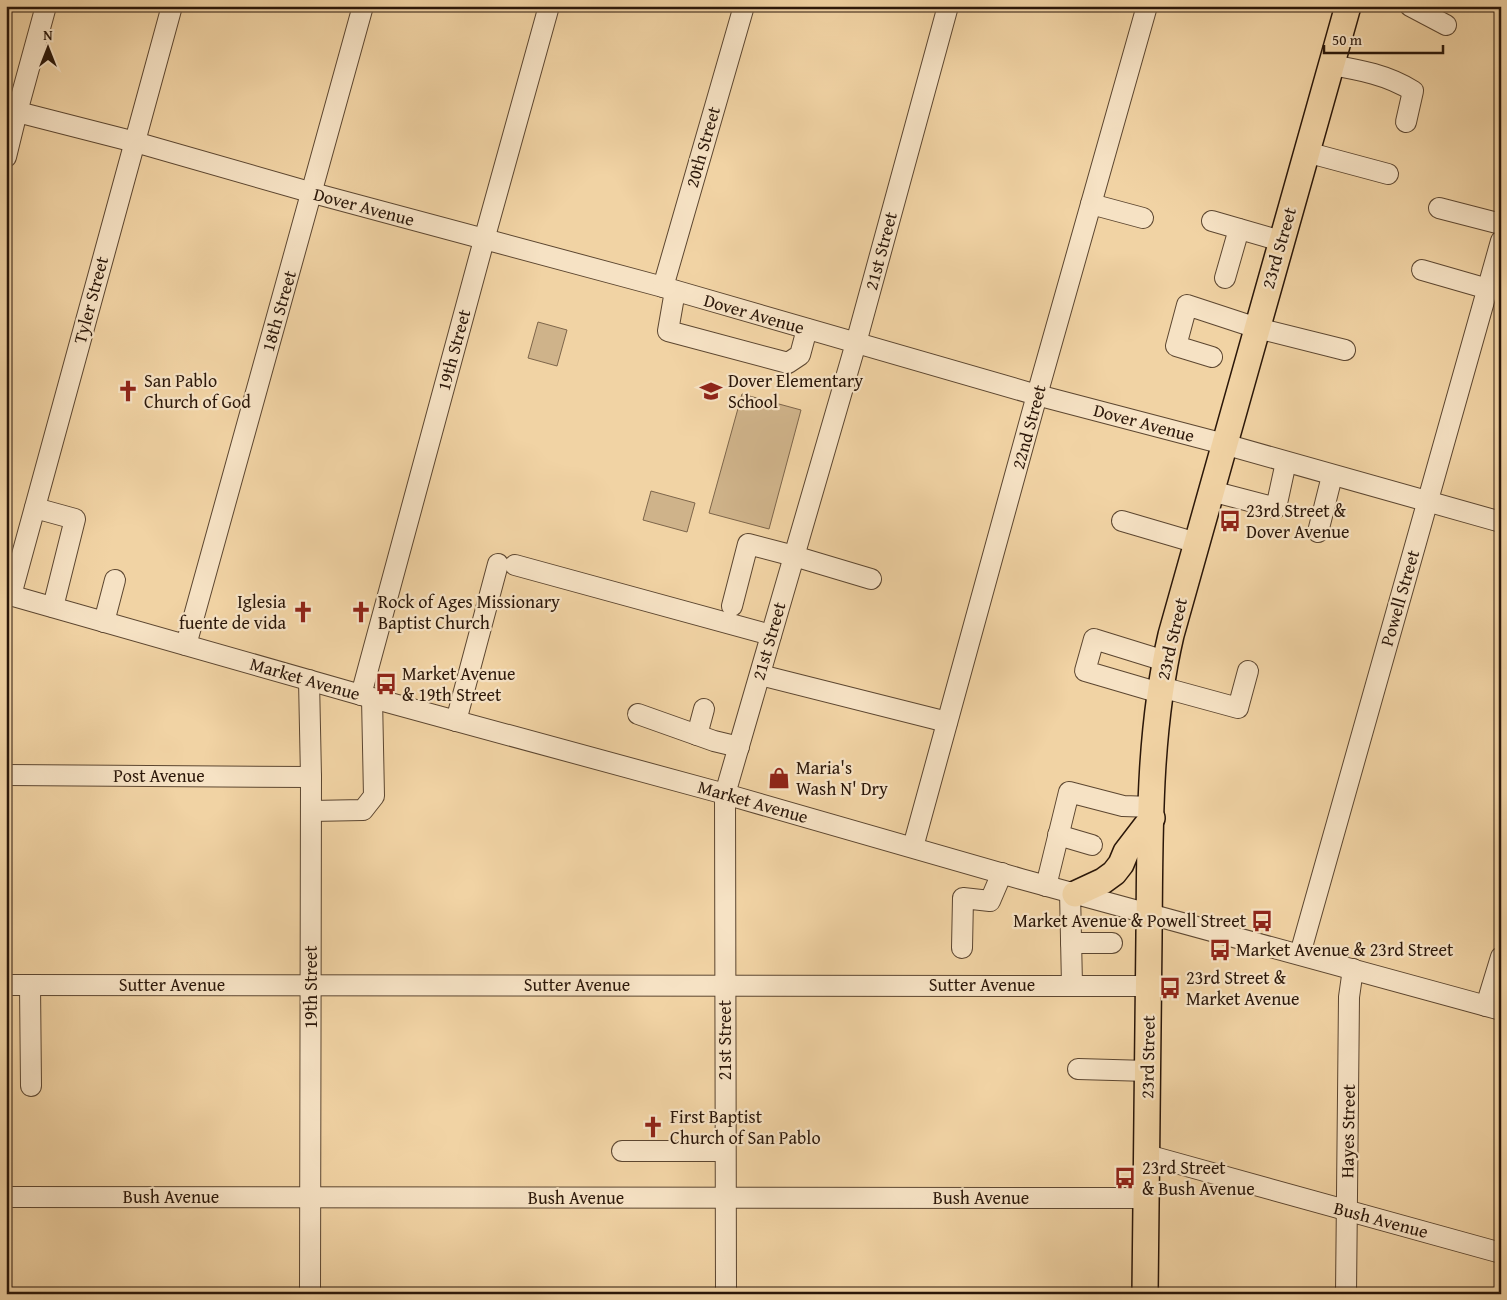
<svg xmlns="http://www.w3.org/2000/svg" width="1507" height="1300" font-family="'Gentium Book Plus',serif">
<rect width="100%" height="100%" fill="#f1d3a4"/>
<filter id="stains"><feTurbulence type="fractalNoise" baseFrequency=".004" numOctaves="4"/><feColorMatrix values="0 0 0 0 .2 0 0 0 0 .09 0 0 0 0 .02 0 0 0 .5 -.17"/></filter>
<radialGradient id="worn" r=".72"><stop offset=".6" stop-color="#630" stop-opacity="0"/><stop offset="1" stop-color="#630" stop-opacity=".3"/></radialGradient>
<g fill="#cfb38a" stroke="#7d654a">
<polygon points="538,322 567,330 557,366 528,358"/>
<polygon points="742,394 801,410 769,529 709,513"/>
<polygon points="651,491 695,503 687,532 643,520"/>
</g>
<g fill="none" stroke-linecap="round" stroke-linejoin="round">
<polyline stroke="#7a6146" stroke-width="5" points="1491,6 1501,12"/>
<g stroke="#5c4630" stroke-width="22">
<g id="minor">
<polyline points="1410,6 1446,25"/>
<path d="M1331 65C1360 70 1388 75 1413 91L1406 122"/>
<polyline points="6,109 135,142 313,193 663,287 1037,395 1224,444 1501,522"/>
<polyline points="1306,152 1388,174"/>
<polyline points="6,157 17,112 46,6"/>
<polyline points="1091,204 1143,218"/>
<polyline points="1439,208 1501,224"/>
<polyline points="1212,221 1281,241"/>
<polyline points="1422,270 1488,289"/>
<polyline points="1225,278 1239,229"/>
<polyline points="663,287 744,6"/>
<polyline points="675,291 668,331 788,363 800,355 807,329"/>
<polyline points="1212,357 1176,346 1187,305 1257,328 1345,350"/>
<polyline points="1211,491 1276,508 1286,462"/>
<polyline points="35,508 75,519 53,607"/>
<polyline points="1122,521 1197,543"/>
<polyline points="1318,532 1332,476"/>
<polyline points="515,565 771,635"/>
<polyline points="6,594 361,695 725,794 1021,879 1501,1010"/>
<polyline points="11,595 172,6"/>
<polyline points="732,606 748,544 794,556 871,579"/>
<polyline points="104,622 115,580"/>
<polyline points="186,645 363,6"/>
<polyline points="760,675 947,722"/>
<polyline points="309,680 311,777 310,1294"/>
<polyline points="1161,687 1238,708 1248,671"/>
<polyline points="1160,693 1085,671 1094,639 1165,661"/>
<polyline points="361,695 484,240 549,6"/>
<polyline points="638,714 714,741 739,747"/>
<polyline points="456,721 498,564"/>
<polyline points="697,735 704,709"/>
<polyline points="6,775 311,777"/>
<polyline points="311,811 363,810 374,796 372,698"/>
<polyline points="1058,835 1092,845"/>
<polyline points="913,847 1037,395 1147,6"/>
<polyline points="1046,886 1069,792 1123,806 1152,807"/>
<polyline points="1070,892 1072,985"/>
<polyline points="1071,943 1112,943"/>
<polyline points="962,948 963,898 990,901 1002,873"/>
<polyline points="1300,954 1501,241"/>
<polyline points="6,985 1149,986"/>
<polyline points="30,985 31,1086"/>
<polyline points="1486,1006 1501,957"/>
<polyline points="1078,1069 1148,1071"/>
<polyline points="622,1151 725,1151"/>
<polyline points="1147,1155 1501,1253"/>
<polyline points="6,1197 1146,1198"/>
<polyline points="726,1294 725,794 856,343 948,6"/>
<polyline points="1346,1294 1349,997 1353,969"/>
</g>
</g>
<g stroke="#2b1709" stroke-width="28">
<g id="major">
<polyline points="1075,894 1103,881 1114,873 1121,864 1126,852 1152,818"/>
<path d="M1145 1294C1146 1175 1148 1056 1149 937 1150 837 1148 734 1171 635L1348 6"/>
</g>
</g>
<use href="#minor" stroke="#f6e2c4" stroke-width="20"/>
<use href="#major" stroke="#f1d3a4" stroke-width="25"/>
</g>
<defs>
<g id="church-bare" transform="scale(1.725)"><path d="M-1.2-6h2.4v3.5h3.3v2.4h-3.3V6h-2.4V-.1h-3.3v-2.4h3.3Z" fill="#8f2418" stroke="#f6e2c4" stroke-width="2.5" paint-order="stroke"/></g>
<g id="school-bare" transform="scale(1.725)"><path d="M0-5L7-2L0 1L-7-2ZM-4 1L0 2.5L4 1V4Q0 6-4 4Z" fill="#8f2418" stroke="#f6e2c4" stroke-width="2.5" paint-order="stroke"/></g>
<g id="bus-bare" transform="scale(1.725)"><path d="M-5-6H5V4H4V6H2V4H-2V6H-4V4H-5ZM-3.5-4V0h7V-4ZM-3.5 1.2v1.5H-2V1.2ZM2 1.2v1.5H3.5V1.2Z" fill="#8f2418" stroke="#f6e2c4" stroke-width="2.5" paint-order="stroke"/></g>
<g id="shop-bare" transform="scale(1.725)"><path d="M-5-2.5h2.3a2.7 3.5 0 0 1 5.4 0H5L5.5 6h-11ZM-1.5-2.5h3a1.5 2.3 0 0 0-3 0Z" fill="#8f2418" stroke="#f6e2c4" stroke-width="2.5" paint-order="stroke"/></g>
</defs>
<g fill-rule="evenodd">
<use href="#church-bare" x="128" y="391"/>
<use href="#school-bare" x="711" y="391"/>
<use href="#bus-bare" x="1230" y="521"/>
<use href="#church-bare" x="303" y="612"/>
<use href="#church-bare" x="361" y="612"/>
<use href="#bus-bare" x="386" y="684"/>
<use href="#shop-bare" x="779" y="778"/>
<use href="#bus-bare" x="1262" y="921"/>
<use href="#bus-bare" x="1220" y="950"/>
<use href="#bus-bare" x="1170" y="988"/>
<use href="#church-bare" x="653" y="1127"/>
<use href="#bus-bare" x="1125" y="1178"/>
</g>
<g text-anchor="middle" stroke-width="4.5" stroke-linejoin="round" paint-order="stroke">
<g font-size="18" fill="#2b1709" stroke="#f6e2c4">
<text transform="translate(703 147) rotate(-74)" y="6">20th Street</text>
<text transform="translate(364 207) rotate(15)" y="6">Dover Avenue</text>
<text transform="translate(1279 248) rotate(-74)" y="6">23rd Street</text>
<text transform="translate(881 251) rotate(-75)" y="6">21st Street</text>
<text transform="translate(91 300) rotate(-75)" y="6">Tyler Street</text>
<text transform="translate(279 311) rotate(-74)" y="6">18th Street</text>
<text transform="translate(754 314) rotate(16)" y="6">Dover Avenue</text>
<text transform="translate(454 350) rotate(-75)" y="6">19th Street</text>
<text transform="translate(1144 423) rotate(15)" y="6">Dover Avenue</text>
<text transform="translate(1029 427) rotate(-75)" y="6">22nd Street</text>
<text transform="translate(1400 598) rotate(-74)" y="6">Powell Street</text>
<text transform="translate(1172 639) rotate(-77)" y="6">23rd Street</text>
<text transform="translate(769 641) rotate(-74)" y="6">21st Street</text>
<text transform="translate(305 679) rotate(16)" y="6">Market Avenue</text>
<text x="159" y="782">Post Avenue</text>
<text transform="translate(753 802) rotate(16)" y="6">Market Avenue</text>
<text x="172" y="991">Sutter Avenue</text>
<text x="577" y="991">Sutter Avenue</text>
<text x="982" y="991">Sutter Avenue</text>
<text transform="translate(311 987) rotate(-90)" y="6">19th Street</text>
<text transform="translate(725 1040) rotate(-90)" y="6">21st Street</text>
<text transform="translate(1148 1057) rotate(-89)" y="6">23rd Street</text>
<text transform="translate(1348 1131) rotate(-89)" y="6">Hayes Street</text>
<text x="171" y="1203">Bush Avenue</text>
<text x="576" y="1204">Bush Avenue</text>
<text x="981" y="1204">Bush Avenue</text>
<text transform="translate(1381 1220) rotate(15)" y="6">Bush Avenue</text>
</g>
<g font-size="18" fill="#2b1709" stroke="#f6e2c4" text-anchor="start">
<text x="144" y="387">San Pablo<tspan x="144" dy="21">Church of God</tspan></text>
<text x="728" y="387">Dover Elementary<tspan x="728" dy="21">School</tspan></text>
<text x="1246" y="517">23rd Street &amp;<tspan x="1246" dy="21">Dover Avenue</tspan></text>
<text x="286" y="608" text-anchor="end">Iglesia<tspan x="286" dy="21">fuente de vida</tspan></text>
<text x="378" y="608">Rock of Ages Missionary<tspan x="378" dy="21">Baptist Church</tspan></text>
<text x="402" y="680">Market Avenue<tspan x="402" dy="21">&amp; 19th Street</tspan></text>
<text x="796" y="774">Maria's<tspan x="796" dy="21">Wash N' Dry</tspan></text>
<text x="1246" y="927" text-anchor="end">Market Avenue &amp; Powell Street</text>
<text x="1236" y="956">Market Avenue &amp; 23rd Street</text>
<text x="1186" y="984">23rd Street &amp;<tspan x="1186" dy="21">Market Avenue</tspan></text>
<text x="670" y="1123">First Baptist<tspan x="670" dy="21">Church of San Pablo</tspan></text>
<text x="1142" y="1174">23rd Street<tspan x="1142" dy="21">&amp; Bush Avenue</tspan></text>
</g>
</g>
<rect width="1507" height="1300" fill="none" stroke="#f1d3a4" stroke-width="25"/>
<rect x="8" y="8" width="1492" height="1285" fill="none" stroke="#2b1709" stroke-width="2.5"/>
<rect x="12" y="12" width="1482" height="1275" fill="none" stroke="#2b1709"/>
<g transform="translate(48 48)" stroke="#f6e2c4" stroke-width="4" paint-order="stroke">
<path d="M0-4L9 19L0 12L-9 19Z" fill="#2b1709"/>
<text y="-8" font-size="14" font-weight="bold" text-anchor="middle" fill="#2b1709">N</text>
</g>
<path d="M1324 45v8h119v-8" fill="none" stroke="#2b1709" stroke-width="2.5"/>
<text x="1332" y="45" font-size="15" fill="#2b1709" stroke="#f6e2c4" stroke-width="4" paint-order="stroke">50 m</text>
<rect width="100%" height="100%" filter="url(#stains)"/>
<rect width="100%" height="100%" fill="url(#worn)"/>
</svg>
